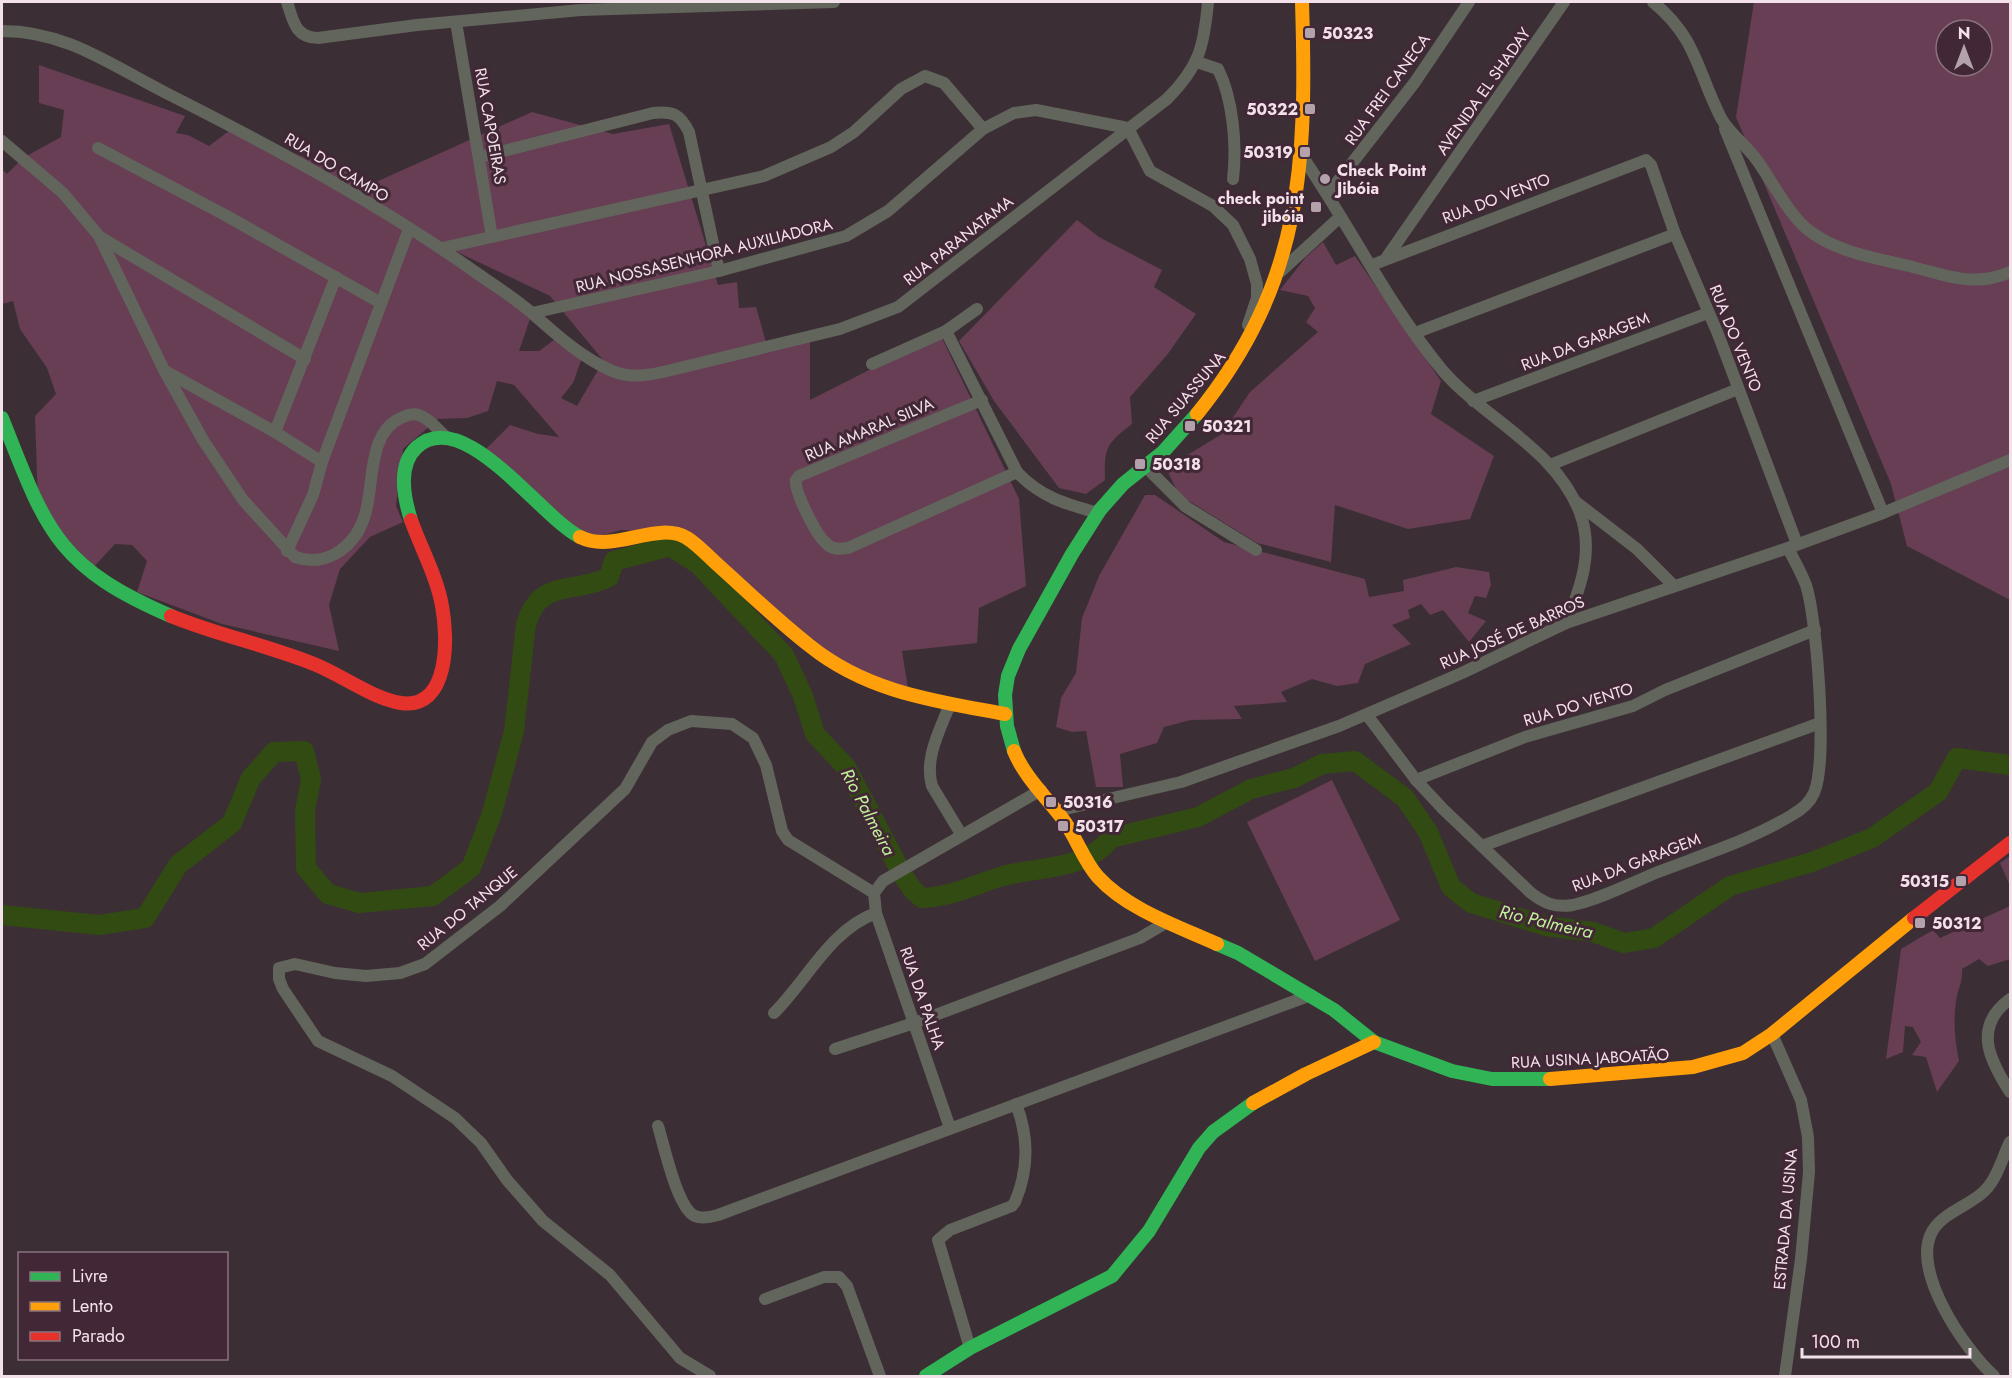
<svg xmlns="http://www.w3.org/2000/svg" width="2012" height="1378" font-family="Jost,sans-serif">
<rect width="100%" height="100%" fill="#3c2e35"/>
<g fill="#673e54" fill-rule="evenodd">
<path d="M1754 2H2010V600L1907 546 1891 484 1736 117ZM1946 30H1982V66H1946Z"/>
<path d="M39 65 185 116 176 133 188 135 209 146 229 131 376 182 532 112 613 134 669 124 718 285 737 282 739 308 756 307 767 346 810 337V400L940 334 1019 499 1026 586 979 608 977 643 902 651 909 695 840 667 672 532 621 530 586 540 486 449 510 425 538 434 559 437 514 385 497 381 488 411 467 418 438 419 403 449 396 506 403 522 370 537 340 569 329 605 339 651 222 624 137 592 147 561 132 545 115 544 89 572 38 504 35 416 56 394 47 368 20 329 13 301 2 304V169L7 174 23 158 61 137 64 110 39 103ZM419 234 550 296 612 371 598 370 577 406 561 398 573 383 583 355 558 337 539 351H519L532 313Z"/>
<path d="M1077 220 1099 237 1162 270 1154 287 1196 314 1167 355 1130 397 1132 424C1106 444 1104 448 1105 480L1086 494 1059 488 994 401 959 341Z"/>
<polygon points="1323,242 1336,265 1355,256 1441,381 1431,414 1494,456 1470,519 1408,529 1335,505 1331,562 1257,543 1179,495 1166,468 1222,434 1250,392 1318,332 1306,322 1315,308 1308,296 1280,290 1306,257"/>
<polygon points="1145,495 1155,495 1224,542 1365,579 1369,597 1404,591 1403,580 1456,567 1489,572 1491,585 1486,598 1475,596 1468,613 1486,621 1469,642 1443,610 1430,615 1421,604 1408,610 1410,618 1392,625 1411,644 1365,664 1358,683 1337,686 1312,679 1281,692 1287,702 1234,706 1242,719 1191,720 1164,727 1157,743 1120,754 1123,787 1096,787 1086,731 1072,732 1056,727 1061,698 1076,673 1082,618 1099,576"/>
<polygon points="1332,780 1400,920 1315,961 1247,822"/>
<polygon points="2010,856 2010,886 2000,863"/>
<path d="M2010 906V959L1988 966 1979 959 1962 969C1963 982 1957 990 1956 1002 1953 1022 1955 1041 1959 1061L1937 1092 1926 1057 1912 1055 1921 1042 1913 1027 1905 1026 1903 1052 1886 1059 1901 949 1933 930 1940 938Z"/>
</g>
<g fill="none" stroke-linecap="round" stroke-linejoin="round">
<path stroke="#314b13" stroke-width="20" d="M2 915 99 925 145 918 178 865 232 823 251 778 274 752 304 751 311 779 305 811 306 868 328 894 360 903 433 896 471 868 492 813 514 731 526 624C541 577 573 595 609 577L614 561 670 546 698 564 784 655 803 696 815 734 846 767 902 874 913 890 922 898C951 897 976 884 1003 876 1040 866 1085 871 1111 838L1198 817 1251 789 1294 778 1322 764 1355 761 1405 798 1428 832 1451 887 1471 903 1546 926 1593 932 1624 943 1654 938 1730 886 1812 862 1872 838 1938 792 1957 758 2010 765"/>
<g stroke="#62655c" stroke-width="12">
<path d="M287 2C293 20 295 38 318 38L417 25 581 10 834 2"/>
<path d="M1653 2C1697 38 1697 71 1721 118 1729 133 1746 145 1756 159 1770 178 1790 216 1807 229 1835 252 1875 258 1909 266 1945 275 1974 288 2010 272"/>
<polyline points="456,22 492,237"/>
<path d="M2 31C67 31 112 66 168 94 275 148 381 205 478 274 497 287 516 299 533 314 557 335 580 356 610 370 627 378 645 376 663 372L840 329 898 307 1167 99C1199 67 1204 47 1208 2"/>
<path d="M1197 62 1218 69C1233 99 1237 145 1233 179"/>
<polyline points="1725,129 1883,513"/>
<path d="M2 141 63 193 99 236 164 370 203 440 243 500 295 557C309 562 322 561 335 554 349 546 359 533 364 518 375 488 366 433 401 418 407 415 413 413 419 415 429 418 437 429 444 435"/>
<polyline points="98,148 225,215 381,303"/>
<path d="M480 157 653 113C673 111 680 114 689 132L719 271"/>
<path d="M1304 159C1351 228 1389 306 1443 371 1486 420 1556 449 1580 513 1594 551 1581 587 1566 623"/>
<polyline points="1328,194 1415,82 1469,2"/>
<polyline points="100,237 305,359"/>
<polyline points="442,248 764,176 831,147 854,132 901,89 925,76 944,83 983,129"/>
<polyline points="1387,257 1564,2"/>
<polyline points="1372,265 1646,160 1651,165 1675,234 1718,334 1797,544"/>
<polyline points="1281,271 1340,217"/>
<polyline points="532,313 719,271 846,236 888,211 983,129 1014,113 1036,110 1128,128 1150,171 1213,206 1233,225 1250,259 1257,284 1257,298 1248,325"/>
<path d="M946 331 1017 472C1040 497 1066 504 1098 513"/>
<polyline points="1415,333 1675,234"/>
<polyline points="872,364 946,331 977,309"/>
<polyline points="165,371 275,432 322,462"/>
<path d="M982 400 799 476 796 480C794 491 816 535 826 543 832 550 839 549 848 548L1017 472"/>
<polyline points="1473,401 1708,313"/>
<polyline points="275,432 336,277"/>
<polyline points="1550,465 1738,389"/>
<polyline points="1145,466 1186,507 1256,550"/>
<polyline points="1576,502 1637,549 1674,586"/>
<polyline points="287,551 313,495 322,462 409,229"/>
<path d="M950 704C940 730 924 758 932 786L961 834"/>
<path d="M1367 715 1416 780 1443 809 1531 893C1544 903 1555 908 1573 905 1601 899 1631 883 1658 872 1702 855 1751 840 1792 815 1801 810 1810 802 1814 793 1828 762 1817 619 1806 585 1801 572 1794 560 1788 548"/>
<polyline points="1416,780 1525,737 1633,706 1665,690 1815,630"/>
<polyline points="1057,811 1181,782 1339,726 1462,673 1566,623 1788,548 1883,513 2010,460"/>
<polyline points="1482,846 1820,723"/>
<path d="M2010 999C1972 1027 1990 1061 2010 1092"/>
<path d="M774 1013C808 979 830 930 876 913"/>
<polyline points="1772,1034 1801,1100 1808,1137 1809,1172 1801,1259 1785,1376"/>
<polyline points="835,1049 914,1023 1140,938 1167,922"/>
<path d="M658 1126C664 1145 677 1208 695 1216 702 1219 711 1217 718 1215L1311 995"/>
<polyline points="950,1128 876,913 874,893 883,881 1041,790"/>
<polyline points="765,1299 824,1277 839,1277 847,1286 880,1376"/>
<path d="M970 1348 938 1240 950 1230 1012 1206 1015 1202C1029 1169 1029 1137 1016 1104"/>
<polyline points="710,1376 680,1358 610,1275 543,1221 507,1180 481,1143 455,1118 392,1076 318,1041 283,989 279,979 279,968 295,964 335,973 366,976 400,973 425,964 500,906 625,789 652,742 668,730 691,721 732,724 753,738 766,765 782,831 788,840 874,893"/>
<path d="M1994 1376C1965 1350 1909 1269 1933 1230 1944 1213 1967 1206 1981 1194 1996 1183 2002 1158 2010 1142"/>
</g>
<g stroke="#30b455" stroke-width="14">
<path d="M2 418C46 529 55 566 171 616"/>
<path d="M411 520C404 498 397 465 417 447 464 405 540 517 580 537"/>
<polyline points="1014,751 1007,726 1005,695 1008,676 1019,649 1072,554 1100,510 1123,484 1163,452 1197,414"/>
<polyline points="1217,944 1238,953 1334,1010 1374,1042 1452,1071 1492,1079 1550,1079"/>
<polyline points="926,1376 970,1348 1112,1276 1149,1231 1199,1148 1213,1132 1253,1103"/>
</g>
<g stroke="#ff9f0a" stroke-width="14">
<path d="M1197 414C1303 283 1307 163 1302 2"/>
<path d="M580 537C614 554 657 520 687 538 698 545 708 556 718 565 748 592 778 621 810 646 867 692 935 701 1005 714"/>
<path d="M1014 751C1024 776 1046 797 1062 818 1076 836 1083 860 1098 877 1127 909 1177 926 1217 944"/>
<polyline points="1550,1079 1693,1067 1743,1053 1772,1034 1914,918"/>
<polyline points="1253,1103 1306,1074 1374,1042"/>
</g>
<g stroke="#e5322d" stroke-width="14">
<path d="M171 616C217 635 267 645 314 664 342 675 371 698 401 703 450 710 448 637 442 606 437 577 421 548 411 520"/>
<polyline points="1914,918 2010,843"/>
</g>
</g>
<g fill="#b3a2ab" stroke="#422836" stroke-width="2">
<rect x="1304" y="27" width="12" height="12" rx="3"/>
<rect x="1304" y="103" width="12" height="12" rx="3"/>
<rect x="1299" y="146" width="12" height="12" rx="3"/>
<circle cx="1325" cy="179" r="6"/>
<rect x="1310" y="201" width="12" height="12" rx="3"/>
<rect x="1184" y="420" width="12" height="12" rx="3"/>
<rect x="1134" y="458" width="12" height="12" rx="3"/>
<rect x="1045" y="796" width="12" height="12" rx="3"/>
<rect x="1057" y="820" width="12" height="12" rx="3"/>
<rect x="1955" y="875" width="12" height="12" rx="3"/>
<rect x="1914" y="917" width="12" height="12" rx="3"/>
</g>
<g text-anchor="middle" stroke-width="6" stroke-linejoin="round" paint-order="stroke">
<g font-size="16" font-weight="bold" fill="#f3e1ea" stroke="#422836" text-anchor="start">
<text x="1322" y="39">50323</text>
<text x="1298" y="115" text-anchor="end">50322</text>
<text x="1293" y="158" text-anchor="end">50319</text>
<text x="1337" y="176">Check Point<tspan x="1337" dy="18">Jibóia</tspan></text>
<text x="1304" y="204" text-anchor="end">check point<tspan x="1304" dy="18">jibóia</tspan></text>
<text x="1202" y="432">50321</text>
<text x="1152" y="470">50318</text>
<text x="1063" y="808">50316</text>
<text x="1075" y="832">50317</text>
<text x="1949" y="887" text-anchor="end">50315</text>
<text x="1932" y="929">50312</text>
</g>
<g font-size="16" fill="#f3e1ea" stroke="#422836">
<text transform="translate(1387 89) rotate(-54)" y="6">RUA FREI CANECA</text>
<text transform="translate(1483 91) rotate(-55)" y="6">AVENIDA EL SHADAY</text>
<text transform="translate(491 126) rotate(80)" y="6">RUA CAPOEIRAS</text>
<text transform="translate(337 167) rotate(31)" y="6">RUA DO CAMPO</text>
<text transform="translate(1496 198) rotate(-21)" y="6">RUA DO VENTO</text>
<text transform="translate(958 240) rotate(-38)" y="6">RUA PARANATAMA</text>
<text transform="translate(704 255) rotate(-14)" y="6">RUA NOSSASENHORA AUXILIADORA</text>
<text transform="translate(1736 338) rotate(68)" y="6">RUA DO VENTO</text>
<text transform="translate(1585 341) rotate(-21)" y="6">RUA DA GARAGEM</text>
<text transform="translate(1185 397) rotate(-50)" y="6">RUA SUASSUNA</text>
<text transform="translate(869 429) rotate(-23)" y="6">RUA AMARAL SILVA</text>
<text transform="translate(1512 632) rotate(-24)" y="6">RUA JOSÉ DE BARROS</text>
<text transform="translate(1578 704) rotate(-17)" y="6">RUA DO VENTO</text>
<text transform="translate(1636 862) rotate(-21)" y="6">RUA DA GARAGEM</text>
<text transform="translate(467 908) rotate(-39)" y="6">RUA DO TANQUE</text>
<text transform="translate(923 998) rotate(71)" y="6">RUA DA PALHA</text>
<text transform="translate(1590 1058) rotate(-3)" y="6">RUA USINA JABOATÃO</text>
<text transform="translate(1785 1219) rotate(-85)" y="6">ESTRADA DA USINA</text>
</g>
<g font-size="18" font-style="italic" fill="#c1f29a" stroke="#422836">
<text transform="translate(868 812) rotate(62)" y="6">Rio Palmeira</text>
<text transform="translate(1546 922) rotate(13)" y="6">Rio Palmeira</text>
</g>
</g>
<rect width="2012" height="1378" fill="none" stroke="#f3e1ea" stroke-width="6"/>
<rect x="18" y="1252" width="210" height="108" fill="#422836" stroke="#89727e" stroke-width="1.5"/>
<rect x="30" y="1272" width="30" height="9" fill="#30b455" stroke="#89727e" stroke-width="1.5"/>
<text x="72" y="1282" font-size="18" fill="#f3e1ea">Livre</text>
<rect x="30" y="1302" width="30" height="9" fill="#ff9f0a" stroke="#89727e" stroke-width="1.5"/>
<text x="72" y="1312" font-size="18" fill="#f3e1ea">Lento</text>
<rect x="30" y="1332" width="30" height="9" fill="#e5322d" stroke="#89727e" stroke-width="1.5"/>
<text x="72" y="1342" font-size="18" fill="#f3e1ea">Parado</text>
<g transform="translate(1964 48)"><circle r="28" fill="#422836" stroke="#89727e" stroke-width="1.5"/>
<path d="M0-4.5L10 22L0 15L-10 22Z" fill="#b3a2ab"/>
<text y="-9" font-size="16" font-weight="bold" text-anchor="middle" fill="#f3e1ea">N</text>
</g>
<path d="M1802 1348v9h168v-9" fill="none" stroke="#f3e1ea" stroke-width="3"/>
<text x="1811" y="1348" font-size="18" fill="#f3e1ea" stroke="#422836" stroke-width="4.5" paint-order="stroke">100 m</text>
</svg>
